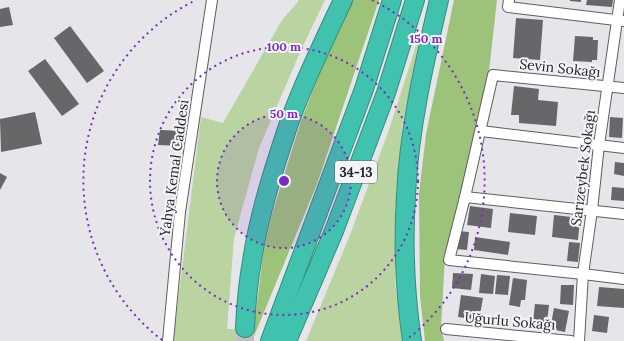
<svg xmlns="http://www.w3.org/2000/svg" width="624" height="341" font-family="Lora,serif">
<rect width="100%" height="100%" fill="#e6e6ea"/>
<g fill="#b9d3a1">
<polygon points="298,0 325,0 301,50 259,148 234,238 227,329 254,329 252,341 173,341 201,117 223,123 282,20 298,2"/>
<polygon points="421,30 402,127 395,213 395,282 402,341 306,341 350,235 390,127"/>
</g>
<g fill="#9dc279">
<polygon points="353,0 379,0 317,184 252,341 264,249 272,214 301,121 324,62"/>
<polygon points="454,0 497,0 489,71 445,257 441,328 444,341 425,341 420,296 419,194 426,134"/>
</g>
<g fill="#67676a">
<polygon points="570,0 581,0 581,2 570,1"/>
<polygon points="587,0 613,0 612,7 586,5"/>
<polygon points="9,7 13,25 0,27 0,9"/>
<polygon points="516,18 543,20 540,60 513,58"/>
<polygon points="70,26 104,71 87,83 54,38"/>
<polygon points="575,36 593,37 593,40 598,40 597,60 592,60 592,62 573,61"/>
<polygon points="45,59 79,104 62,116 28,71"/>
<polygon points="514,86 539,89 538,100 558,102 556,126 519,123 519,115 511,115"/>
<polygon points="35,112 42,144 1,152 0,119"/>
<polygon points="610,117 623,118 622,138 609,137"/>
<polygon points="160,130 184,131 183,146 158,145"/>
<polygon points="615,162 624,163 624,176 614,174"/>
<polygon points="0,173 7,177 0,190"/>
<polygon points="612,187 624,188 624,201 611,200"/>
<polygon points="470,206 493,209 491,228 467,225"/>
<polygon points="510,213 537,216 535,235 508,232"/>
<polygon points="554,215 580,218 578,240 552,237"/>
<polygon points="458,231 469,232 467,250 456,249"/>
<polygon points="475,237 510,242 508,255 474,250"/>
<polygon points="569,242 580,243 578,262 567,261"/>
<polygon points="453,273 473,274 471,290 452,288"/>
<polygon points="481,274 495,276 493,294 479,293"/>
<polygon points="497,275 510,276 508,295 495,294"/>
<polygon points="513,278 527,280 525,300 521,300 520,307 509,305"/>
<polygon points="561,285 574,285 573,305 560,304"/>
<polygon points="599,287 624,289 624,308 597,306"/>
<polygon points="461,295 483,298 479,320 458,317"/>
<polygon points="535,304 549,305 546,330 532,329"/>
<polygon points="554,308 569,311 565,332 550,329"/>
<polygon points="594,315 609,317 607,333 592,331"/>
</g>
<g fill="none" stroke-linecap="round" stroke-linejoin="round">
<polyline stroke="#bfbfc3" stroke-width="18" stroke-dasharray="18 9" stroke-linecap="butt" points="245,328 245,341"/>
<g stroke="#5e5d61" stroke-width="12">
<g id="street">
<polyline points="509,0 508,7 624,21"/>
<polyline points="624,88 493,75 465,197 449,260 583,274 624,279"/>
<polyline points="481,131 624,148"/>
<polyline points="465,197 624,214"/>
<polyline points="446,329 571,341"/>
<polyline points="168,341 180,212 212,0"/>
<polyline points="579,341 583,274 592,210 599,145 620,0"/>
</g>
</g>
<g stroke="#378b7e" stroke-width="20">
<g id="highway">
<path d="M245 328C246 306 248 283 252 261 259 214 274 168 289 123 304 81 324 41 343 0"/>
<polyline points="270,341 364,89 392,0"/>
<polyline points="287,341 334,231 386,93 415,0"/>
<path d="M412 341C405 293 403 243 406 195 409 129 424 64 439 0"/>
</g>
</g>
<use href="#street" stroke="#fff" stroke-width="10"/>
<use href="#highway" stroke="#40c2ae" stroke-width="18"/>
</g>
<circle cx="284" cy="181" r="67" fill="#7b2cbf" fill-opacity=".12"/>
<g fill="none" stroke="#7b2cbf" stroke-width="2" stroke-dasharray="2 4">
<circle cx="284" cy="181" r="67"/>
<circle cx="284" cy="181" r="134"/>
<path d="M162 340A201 201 0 0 1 196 0M372 0A201 201 0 0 1 406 340"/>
</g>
<g text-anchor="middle" stroke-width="4" stroke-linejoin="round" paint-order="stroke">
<rect fill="#f4f3f7" stroke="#636265" stroke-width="1" x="335" y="161" width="42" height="22" rx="3"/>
<g font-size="13" font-weight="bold" fill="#252426">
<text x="356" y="177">34-13</text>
</g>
<g font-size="14" fill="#252426" stroke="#f4f3f7">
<text transform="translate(560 68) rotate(6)" y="5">Sevin Sokağı</text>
<text transform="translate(174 168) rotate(-82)" y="5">Yahya Kemal Caddesi</text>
<text transform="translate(583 168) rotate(-83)" y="5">Sarızeybek Sokağı</text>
<text transform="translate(510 321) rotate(5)" y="5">Uğurlu Sokağı</text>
</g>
</g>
<circle cx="284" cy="181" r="6" fill="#7b2cbf" stroke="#f4f3f7" stroke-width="2"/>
<g font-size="12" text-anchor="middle" font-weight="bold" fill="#7b2cbf" stroke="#f4f3f7" stroke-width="4" stroke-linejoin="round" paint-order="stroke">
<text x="426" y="43">150 m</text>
<text x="284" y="51">100 m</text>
<text x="284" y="118">50 m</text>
</g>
</svg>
